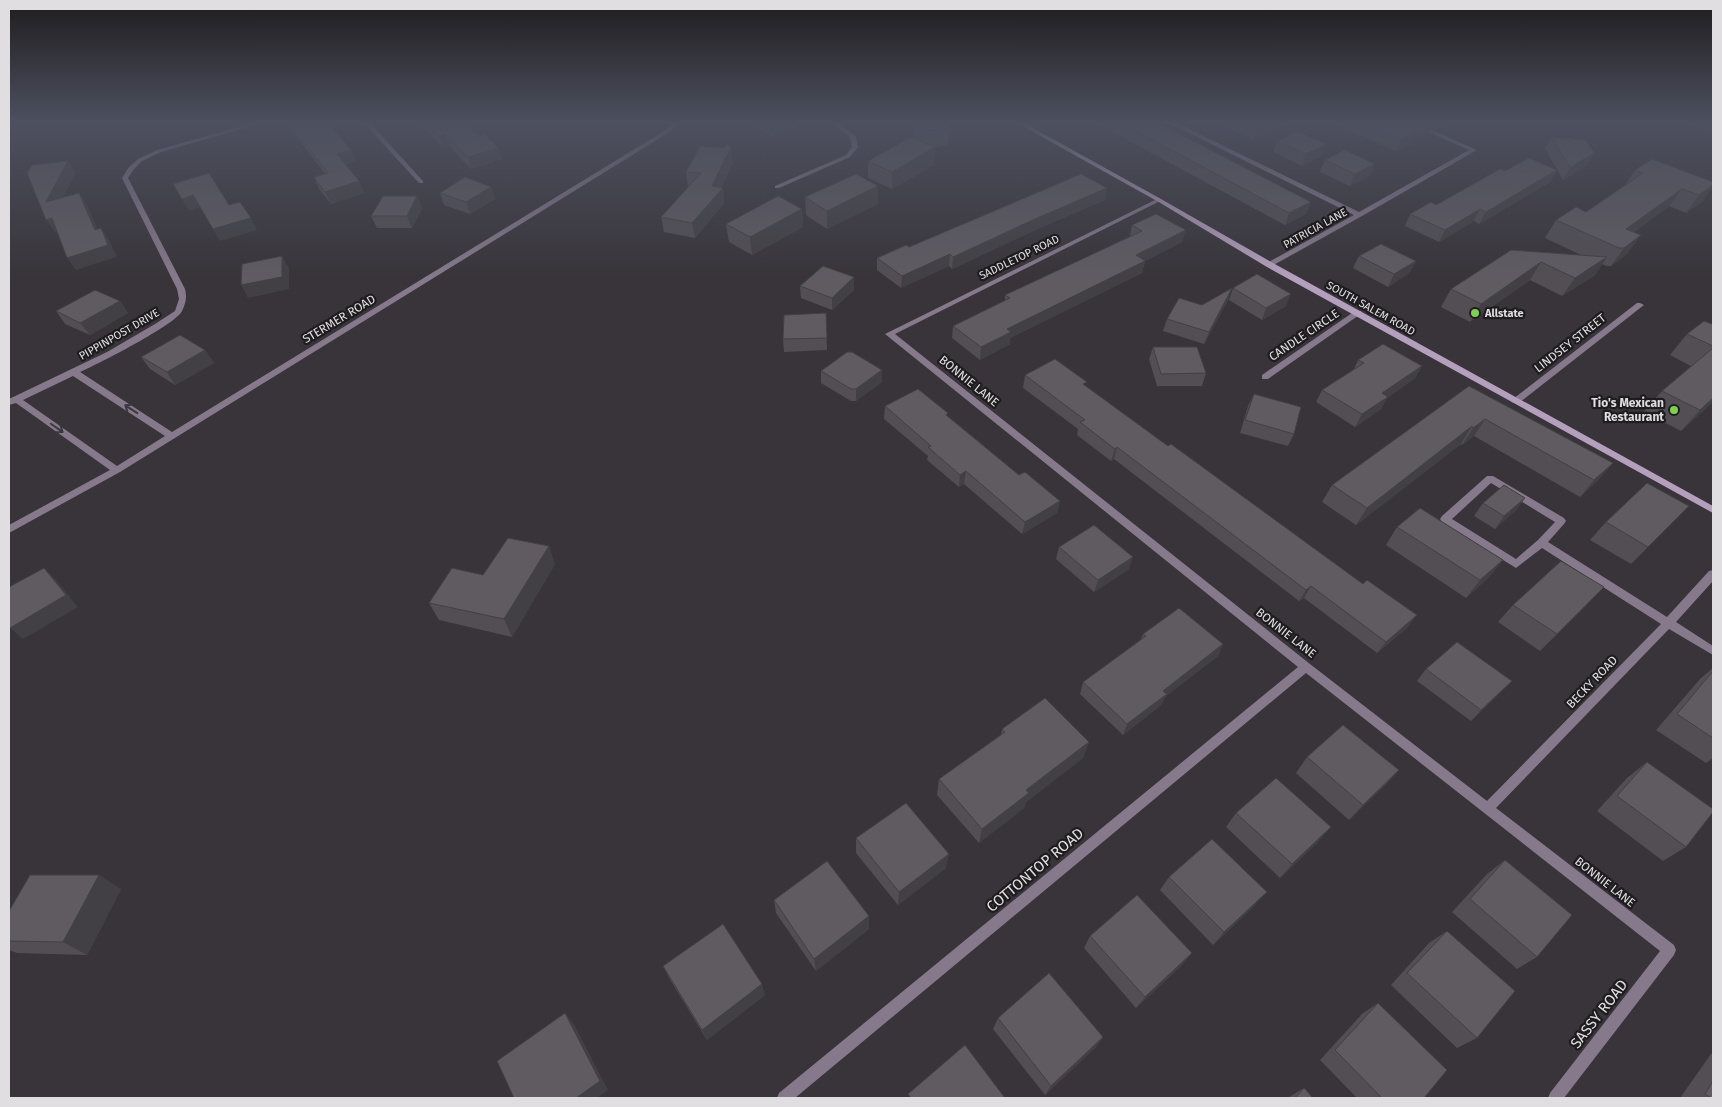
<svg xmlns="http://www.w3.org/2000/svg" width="1722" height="1107" font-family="'Fira Sans',sans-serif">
<rect width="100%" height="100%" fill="#383439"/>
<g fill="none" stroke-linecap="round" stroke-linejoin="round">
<g fill="#86798c" fill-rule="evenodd">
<path d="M253 123H263L161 152 142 161 134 169 128 178 185 289C187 297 186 303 182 311 175 325 98 364 80 372L172 432 664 131 673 123H680L668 133 120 472 9 533V525L110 470 16 403 9 405V399L107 352 155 324 175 311 179 299 177 289 122 178 129 167 138 159 157 150ZM73 376 165 436 117 466 23 400Z"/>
<polygon points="364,123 370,123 423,181 423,183 419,183"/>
<polygon points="831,123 838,123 856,136 858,147 850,157 779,188 775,188 775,186 846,155 852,147 850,137"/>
<polygon points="1169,123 1177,123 1359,212 1469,150 1408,123 1416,123 1477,150 1362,216 1270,267 1266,265 1267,263 1354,215"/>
<path d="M1157 199 1162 200 895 334 1310 664 1487 801 1661 624 1542 548 1516 568 1442 522 1440 519 1442 516 1487 476H1493L1564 518 1566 521 1564 524 1548 542 1667 617 1709 571 1713 570V581L1676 622 1713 646V655L1669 629 1496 808 1674 945 1676 950 1674 955 1564 1098H1548L1550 1093 1660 951 1306 673 795 1098H777L779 1093 1298 667 885 334ZM1491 483 1555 522 1538 540 1516 559 1452 519Z"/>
<polygon points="1637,303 1640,303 1644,305 1519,403 1513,403 1512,401 1513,399"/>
<polygon points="1355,311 1361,311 1362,313 1268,379 1262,379 1262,375"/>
</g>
<polygon fill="#b49fbd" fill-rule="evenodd" points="1017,123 1024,123 1161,199 1273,263 1713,506 1713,513 1267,267 1157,201"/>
</g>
<g fill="#524e53">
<polygon points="288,123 328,123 351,150 356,161 346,164 359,181 364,193 331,204 319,189 314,177 325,174 292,131"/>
<polygon points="419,123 465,123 502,159 471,169 449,146 443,148"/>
<polygon points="751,123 797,123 797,128 773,137"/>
<polygon points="912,123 947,123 949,129 948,146 934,147 934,165 892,189 868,178 868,161 915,139"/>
<polygon points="1096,123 1158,123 1306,214 1285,225"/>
<polygon points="1226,123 1289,123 1253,140 1225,126"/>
<polygon points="1332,123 1451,123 1437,130 1431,128 1429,134 1396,151"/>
<polygon points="1686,123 1713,123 1713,133"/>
<polygon points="1552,137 1594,153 1587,165 1563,180 1545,148"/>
<polygon points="1277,141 1326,144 1321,156 1302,166 1273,152"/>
<polygon points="1325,160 1375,164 1370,176 1350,186 1320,172"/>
<polygon points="733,162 721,188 723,188 724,203 695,238 664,232 661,217 688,187 686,172"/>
<polygon points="1557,170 1550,182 1479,224 1474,221 1439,242 1405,226 1410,214 1436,205 1505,171"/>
<polygon points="1635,170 1713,182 1703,201 1686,213 1669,206 1634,232 1628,253 1611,266 1607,266 1602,264 1595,275 1562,296 1530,280 1470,322 1441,307 1451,289 1511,250 1581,255 1545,238 1556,220 1586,212 1625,185"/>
<polygon points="878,186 878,204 827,229 806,215 805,197"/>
<polygon points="491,187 495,199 470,214 444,205 440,193"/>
<polygon points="1107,188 1105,200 1033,231 952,269 949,266 901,288 877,270 877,258 909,247"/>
<polygon points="417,196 422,208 412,228 377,228 371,216"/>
<polygon points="802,209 803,227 752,255 729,242 726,224"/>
<polygon points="1132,225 1182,242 1145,261 1142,273 1010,338 1010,344 980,360 952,338 953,326 1005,301 1005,295 1130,237"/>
<polygon points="1359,256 1416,261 1409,273 1388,287 1353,268"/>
<polygon points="854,277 854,290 832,310 801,298 800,286"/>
<polygon points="1232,288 1228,300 1204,344 1163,331 1167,319 1202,305"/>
<polygon points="1233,288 1286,306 1262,320 1229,300"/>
<polygon points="120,301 128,313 90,335 65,324 56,311"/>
<polygon points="826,313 827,350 784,352 783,339"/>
<polygon points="1713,323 1713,402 1681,431 1644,412 1662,391 1691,366 1670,355 1687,334"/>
<polygon points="1153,347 1206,373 1202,386 1157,386 1149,359"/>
<polygon points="205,350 214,363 175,385 150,369 141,357"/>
<polygon points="1358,360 1422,366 1415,378 1387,398 1381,409 1355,427 1316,402 1322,390 1354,369"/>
<polygon points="882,370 882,382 856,401 851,401 821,383 821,371"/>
<polygon points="1025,375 1086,387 1408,627 1377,653 1304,598 1299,601 1114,459 1111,461 1077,435 1078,429 1023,388"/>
<polygon points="1469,386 1613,463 1598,480 1580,497 1474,436 1462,445 1461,444 1356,525 1322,502 1332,485"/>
<polygon points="1254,394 1294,434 1288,446 1240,433 1248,406"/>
<polygon points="885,406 948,416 1019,475 1060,501 1057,513 1022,534 964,484 959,487 927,460 928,456 884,419"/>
<polygon points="1525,498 1516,510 1495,529 1474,516 1483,503"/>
<polygon points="1689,506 1631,564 1590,540 1606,522"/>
<polygon points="1397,527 1503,560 1488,578 1466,598 1386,545"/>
<polygon points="1059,547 1129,569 1094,592 1056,559"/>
<polygon points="555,564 512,637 439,620 429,603 483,575"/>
<polygon points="1513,605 1587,605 1540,651 1498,622"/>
<polygon points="1143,634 1223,644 1218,656 1166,696 1161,705 1123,735 1080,694 1083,682 1140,641"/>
<polygon points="1713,668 1713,758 1706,763 1656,730 1701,678"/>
<polygon points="1426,669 1501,692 1471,721 1417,681"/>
<polygon points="1002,729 1089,742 1083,758 1026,802 1024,808 979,843 937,795 939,779 1001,735"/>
<polygon points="1307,757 1399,770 1384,786 1349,820 1296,773"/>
<polygon points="1647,762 1686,847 1663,861 1597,811 1627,778"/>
<polygon points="1236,813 1318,842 1280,878 1226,827"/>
<polygon points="856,838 946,868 898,905 856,853"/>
<polygon points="1505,860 1537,957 1517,969 1452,912 1487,874"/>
<polygon points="1169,877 1255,905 1213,945 1160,890"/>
<polygon points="121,889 87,955 17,953 9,950 9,911"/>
<polygon points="774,900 869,929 816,971 776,913"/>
<polygon points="1447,931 1477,1038 1457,1048 1391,985 1429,943"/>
<polygon points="1090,936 1182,965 1136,1008 1084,948"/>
<polygon points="663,966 765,995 707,1040 669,978"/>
<polygon points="1378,1003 1424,1098 1357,1098 1320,1060 1362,1014"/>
<polygon points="998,1018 1103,1037 1096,1047 1045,1095 993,1029"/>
<polygon points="1713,1053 1713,1098 1680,1098 1711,1054"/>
<polygon points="1304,1088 1313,1098 1288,1098 1289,1097"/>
</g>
<g fill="#424044">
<polygon points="780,123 797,123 797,128 773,137 772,126"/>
<polygon points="1268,123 1289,123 1253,140 1257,128"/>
<polygon points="1434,123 1429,134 1396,151 1401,139"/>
<polygon points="1440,123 1451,123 1437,130"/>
<polygon points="445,134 449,146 443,148 439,136"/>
<polygon points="1326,144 1321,156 1302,166 1306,154"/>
<polygon points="731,147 733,162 718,193 723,188 724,203 695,238 692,223 712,186"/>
<polygon points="935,147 934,165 892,189 892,172"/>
<polygon points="498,148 502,159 471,169 468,157"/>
<polygon points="351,150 356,161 342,165 337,154"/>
<polygon points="1594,153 1587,165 1563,180 1570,168"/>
<polygon points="68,161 76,173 54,214 46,202"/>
<polygon points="1375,164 1370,176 1350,186 1355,174"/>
<polygon points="1557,170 1550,182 1479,224 1486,212"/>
<polygon points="359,181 364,193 331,204 325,192"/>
<polygon points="1713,185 1713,187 1703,201 1686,213 1699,195"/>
<polygon points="878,186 878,204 827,229 827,211"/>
<polygon points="491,187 495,199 470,214 466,202"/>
<polygon points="1107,188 1105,200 1033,231 952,269 953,257 1035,219"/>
<polygon points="1682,189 1669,206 1613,247 1626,229"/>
<polygon points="79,193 87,205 103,242 95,230"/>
<polygon points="193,195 200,207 189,211 182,199"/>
<polygon points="417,196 422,208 412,228 407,216"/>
<polygon points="1311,202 1306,214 1285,225 1289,213"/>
<polygon points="802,209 803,227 752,255 750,237"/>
<polygon points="1480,209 1474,221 1439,242 1445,230"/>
<polygon points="52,218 61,230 55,232 46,220"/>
<polygon points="251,218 257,230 220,241 213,229"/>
<polygon points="101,228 109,240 117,257 76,270 67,258"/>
<polygon points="1186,230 1182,242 1139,264 1145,261 1142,273 1010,338 1010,344 980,360 981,347 1007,329 1136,255"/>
<polygon points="1641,235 1628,253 1611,266 1624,248"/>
<polygon points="950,254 949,266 901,288 902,276"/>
<polygon points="282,256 289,268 289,289 248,298 241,285"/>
<polygon points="1607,257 1595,275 1562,296 1575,278"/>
<polygon points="1416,261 1409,273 1388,287 1394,274"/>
<polygon points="1541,262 1530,280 1470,322 1481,304"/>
<polygon points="854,277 854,290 832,310 832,298"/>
<polygon points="1232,288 1228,300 1204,344 1209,332"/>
<polygon points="1291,294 1286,306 1262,320 1266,308"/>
<polygon points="120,301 128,313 90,335 80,323"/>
<polygon points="205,350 214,363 175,385 167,372"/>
<polygon points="1422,366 1415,378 1387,398 1381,409 1355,427 1362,414 1382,393"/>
<polygon points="882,370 882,382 856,401 856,389"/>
<polygon points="1713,398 1713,402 1681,431 1700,410"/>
<polygon points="1485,419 1474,436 1462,445 1473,428"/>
<polygon points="1472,426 1461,444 1356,525 1367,508"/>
<polygon points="1117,447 1114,459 1111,461 1115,449"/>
<polygon points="1613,463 1598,480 1580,497 1594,480"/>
<polygon points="966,471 964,484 959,487 960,475"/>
<polygon points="1525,498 1516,510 1495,529 1504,516"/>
<polygon points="1060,501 1057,513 1022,534 1025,522"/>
<polygon points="549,546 555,564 512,637 504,619"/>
<polygon points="1133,557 1129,569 1094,592 1098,580"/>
<polygon points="1503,560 1488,578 1466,598 1480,580"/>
<polygon points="44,568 56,580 78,607 23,639 10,628"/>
<polygon points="1311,586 1304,598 1299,601 1306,590"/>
<polygon points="1604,587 1587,605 1540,651"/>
<polygon points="1417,615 1408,627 1377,653 1386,642"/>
<polygon points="1223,644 1218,656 1166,696 1161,705 1123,735 1127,724 1163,691"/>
<polygon points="1512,681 1501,692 1471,721 1481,710"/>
<polygon points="1089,742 1083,758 1026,802 1024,808 979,843 982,829 1026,790"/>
<polygon points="1399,770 1384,786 1349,820 1363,805"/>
<polygon points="1331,827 1318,842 1280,878 1292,864"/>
<polygon points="949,854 946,868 898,905 899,892"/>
<polygon points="99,875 121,889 87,955 63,942"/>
<polygon points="1267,892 1255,905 1213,945 1224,932"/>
<polygon points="869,916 869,929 816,971 814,959"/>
<polygon points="1192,953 1182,965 1136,1008 1145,997"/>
<polygon points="762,984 765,995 707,1040 702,1030"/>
<polygon points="565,1013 574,1024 608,1090 597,1098 576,1098"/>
<polygon points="1103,1037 1096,1047 1045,1095 1051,1086"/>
</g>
<g fill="#5f5b61" stroke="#424044">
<polygon points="289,123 328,123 351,150 337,154 359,181 325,192 314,177 328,173"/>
<polygon points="426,123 465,123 479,136 485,134 498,148 468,157 445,134 439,136"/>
<polygon points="768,123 780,123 772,126"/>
<polygon points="916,123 947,123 949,129 918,130"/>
<polygon points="1121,123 1158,123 1311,202 1289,213"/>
<polygon points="1246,123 1268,123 1257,128"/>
<polygon points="1363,123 1433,123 1401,139"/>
<polygon points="1297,131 1326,144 1306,154 1277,141"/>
<polygon points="911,137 935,147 892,172 868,161"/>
<polygon points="1552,137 1586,140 1594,153 1570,168"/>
<polygon points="727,144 731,147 712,186 723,188 692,223 661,217 701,173 686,172 700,146 724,148"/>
<polygon points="1345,150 1375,164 1355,174 1325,160"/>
<polygon points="1529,158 1557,170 1486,212 1480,209 1445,230 1410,214 1431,202 1436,205 1500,169 1505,171"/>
<polygon points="1652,159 1713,182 1713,185 1699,195 1682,189 1626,229 1641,235 1624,248 1619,248 1556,220 1576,207 1586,212 1643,173 1635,170"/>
<polygon points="68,161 46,202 79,193 95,230 101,228 108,245 67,258 52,218 46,220 27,173 32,165"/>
<polygon points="209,173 229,205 240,202 251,218 213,229 193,195 182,199 173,184"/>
<polygon points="856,174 878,186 827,211 805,197"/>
<polygon points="1081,174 1107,188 1035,219 953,257 950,254 902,276 877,258 906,245 909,247"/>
<polygon points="465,177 491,187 466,202 440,193"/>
<polygon points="383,196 417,196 407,216 371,216"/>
<polygon points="778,196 802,209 750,237 726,224"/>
<polygon points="1156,214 1186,230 1136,255 1145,261 1007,329 1011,332 981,347 953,326 1010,298 1005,295 1142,231 1132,225"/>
<polygon points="1381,244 1416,261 1394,274 1359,256"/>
<polygon points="1511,250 1607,257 1575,278 1541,262 1481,304 1451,289"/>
<polygon points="282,256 282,277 241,285 242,264"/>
<polygon points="823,266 854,277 832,298 800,286"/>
<polygon points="1257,274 1291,294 1266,308 1233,288"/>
<polygon points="1232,288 1209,332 1167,319 1179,298 1202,305"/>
<polygon points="95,290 120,301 80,323 56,311"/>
<polygon points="826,313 827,338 783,339 784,315"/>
<polygon points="1704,321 1712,324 1713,323 1713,346 1687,334"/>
<polygon points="180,335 205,350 167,372 141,357"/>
<polygon points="1383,344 1422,366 1382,393 1388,397 1362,414 1322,390 1364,363 1358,360"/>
<polygon points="1153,347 1197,347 1206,373 1161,374"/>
<polygon points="1713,348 1713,398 1700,410 1662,391"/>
<polygon points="847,352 852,352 882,370 856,389 851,389 821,371"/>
<polygon points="1055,359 1087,382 1083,384 1168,446 1171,444 1363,584 1367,580 1417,615 1386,642 1311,586 1306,590 1117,447 1115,449 1080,422 1085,420 1025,375"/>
<polygon points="1469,386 1613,463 1594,480 1485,419 1473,428 1472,426 1367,508 1332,485"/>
<polygon points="918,389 948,413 946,415 1019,475 1025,472 1060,501 1025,522 966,471 960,475 928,447 931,446 885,406"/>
<polygon points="1254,394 1301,407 1294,434 1245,420"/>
<polygon points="1647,483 1689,506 1648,547 1606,522"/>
<polygon points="1504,485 1525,498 1504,516 1483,503"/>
<polygon points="1420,508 1503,560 1480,580 1397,527"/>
<polygon points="1094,525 1133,557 1098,580 1059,547"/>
<polygon points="508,538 549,546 504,619 429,603 452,568 483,575"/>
<polygon points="1561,561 1604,587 1557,634 1513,605"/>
<polygon points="44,568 66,595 10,628 9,626 9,587"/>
<polygon points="1179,608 1223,644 1163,691 1167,694 1127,724 1083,682 1146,636 1143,634"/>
<polygon points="1457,642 1512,681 1481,710 1426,669"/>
<polygon points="1713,671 1713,738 1677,714"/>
<polygon points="1045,698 1089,742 1026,790 1029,793 982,829 939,779 1005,732 1002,729"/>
<polygon points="1343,725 1399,770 1363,805 1307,757"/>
<polygon points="1647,762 1713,809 1713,812 1686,847 1617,796"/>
<polygon points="1276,778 1331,827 1292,864 1236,813"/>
<polygon points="906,803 949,854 899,892 856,838"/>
<polygon points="1212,839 1267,892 1224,932 1169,877"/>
<polygon points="1505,860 1572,915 1537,957 1470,899"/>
<polygon points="827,861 869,916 814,959 774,900"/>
<polygon points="30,875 99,875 63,942 9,941 9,911"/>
<polygon points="1137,895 1192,953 1145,997 1090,936"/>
<polygon points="723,924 762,984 702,1030 663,966"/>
<polygon points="1447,931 1515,991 1477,1038 1407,973"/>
<polygon points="1049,973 1103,1037 1051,1086 998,1018"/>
<polygon points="1378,1003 1447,1070 1424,1098 1382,1098 1335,1050"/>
<polygon points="565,1013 600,1081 576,1098 514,1098 497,1061"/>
<polygon points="965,1045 1005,1098 911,1098 908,1094"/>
<polygon points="1713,1081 1713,1098 1711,1098 1705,1094"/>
<polygon points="1304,1088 1313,1098 1295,1098"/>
</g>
<defs><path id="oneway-shaft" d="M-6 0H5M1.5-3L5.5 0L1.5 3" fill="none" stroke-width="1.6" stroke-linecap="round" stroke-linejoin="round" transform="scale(1.25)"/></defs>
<g stroke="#3d3840">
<use href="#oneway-shaft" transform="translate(131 409) rotate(-147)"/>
<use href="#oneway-shaft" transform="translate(57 428) rotate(35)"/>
</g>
<linearGradient id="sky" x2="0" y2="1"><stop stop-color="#1f1d1f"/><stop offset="0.44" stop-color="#4d505f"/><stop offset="1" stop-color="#4d505f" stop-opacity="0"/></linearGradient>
<rect width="1722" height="278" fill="url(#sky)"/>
<g fill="#7fd052" stroke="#1e1c1f" stroke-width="2">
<circle cx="1475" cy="313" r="5"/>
<circle cx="1674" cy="410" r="5"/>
</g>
<g text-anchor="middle" stroke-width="4.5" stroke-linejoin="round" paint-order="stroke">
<g font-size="11" fill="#e1dee2" stroke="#1e1c1f">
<text transform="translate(1315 228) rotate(-29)" y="4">PATRICIA LANE</text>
<text transform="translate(1019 257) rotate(-26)" y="4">SADDLETOP ROAD</text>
<text transform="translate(1371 308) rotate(29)" y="4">SOUTH SALEM ROAD</text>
<text transform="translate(119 334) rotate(-30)" y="4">PIPPINPOST DRIVE</text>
</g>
<g font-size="11" font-weight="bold" fill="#e1dee2" stroke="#1e1c1f" text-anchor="start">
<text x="1485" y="317">Allstate</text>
</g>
<g font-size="12" fill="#e1dee2" stroke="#1e1c1f">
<text transform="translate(339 319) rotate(-31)" y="4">STERMER ROAD</text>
<text transform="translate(1304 335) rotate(-34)" y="4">CANDLE CIRCLE</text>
<text transform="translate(1570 343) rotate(-38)" y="4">LINDSEY STREET</text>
<text transform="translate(969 381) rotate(39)" y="4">BONNIE LANE</text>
<text transform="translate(1286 633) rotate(38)" y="4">BONNIE LANE</text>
<text transform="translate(1592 682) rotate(-46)" y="4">BECKY ROAD</text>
<text transform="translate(1605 882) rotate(38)" y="4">BONNIE LANE</text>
</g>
<g font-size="12" font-weight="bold" fill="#e1dee2" stroke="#1e1c1f" text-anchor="end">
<text x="1664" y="407">Tio's Mexican<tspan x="1664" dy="14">Restaurant</tspan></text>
</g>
<g font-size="15" fill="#e1dee2" stroke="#1e1c1f">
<text transform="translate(1035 870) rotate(-40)" y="5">COTTONTOP ROAD</text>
<text transform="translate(1599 1014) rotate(-52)" y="5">SASSY ROAD</text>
</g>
</g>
<rect width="1722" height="1107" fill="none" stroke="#e1dee2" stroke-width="20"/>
</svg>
